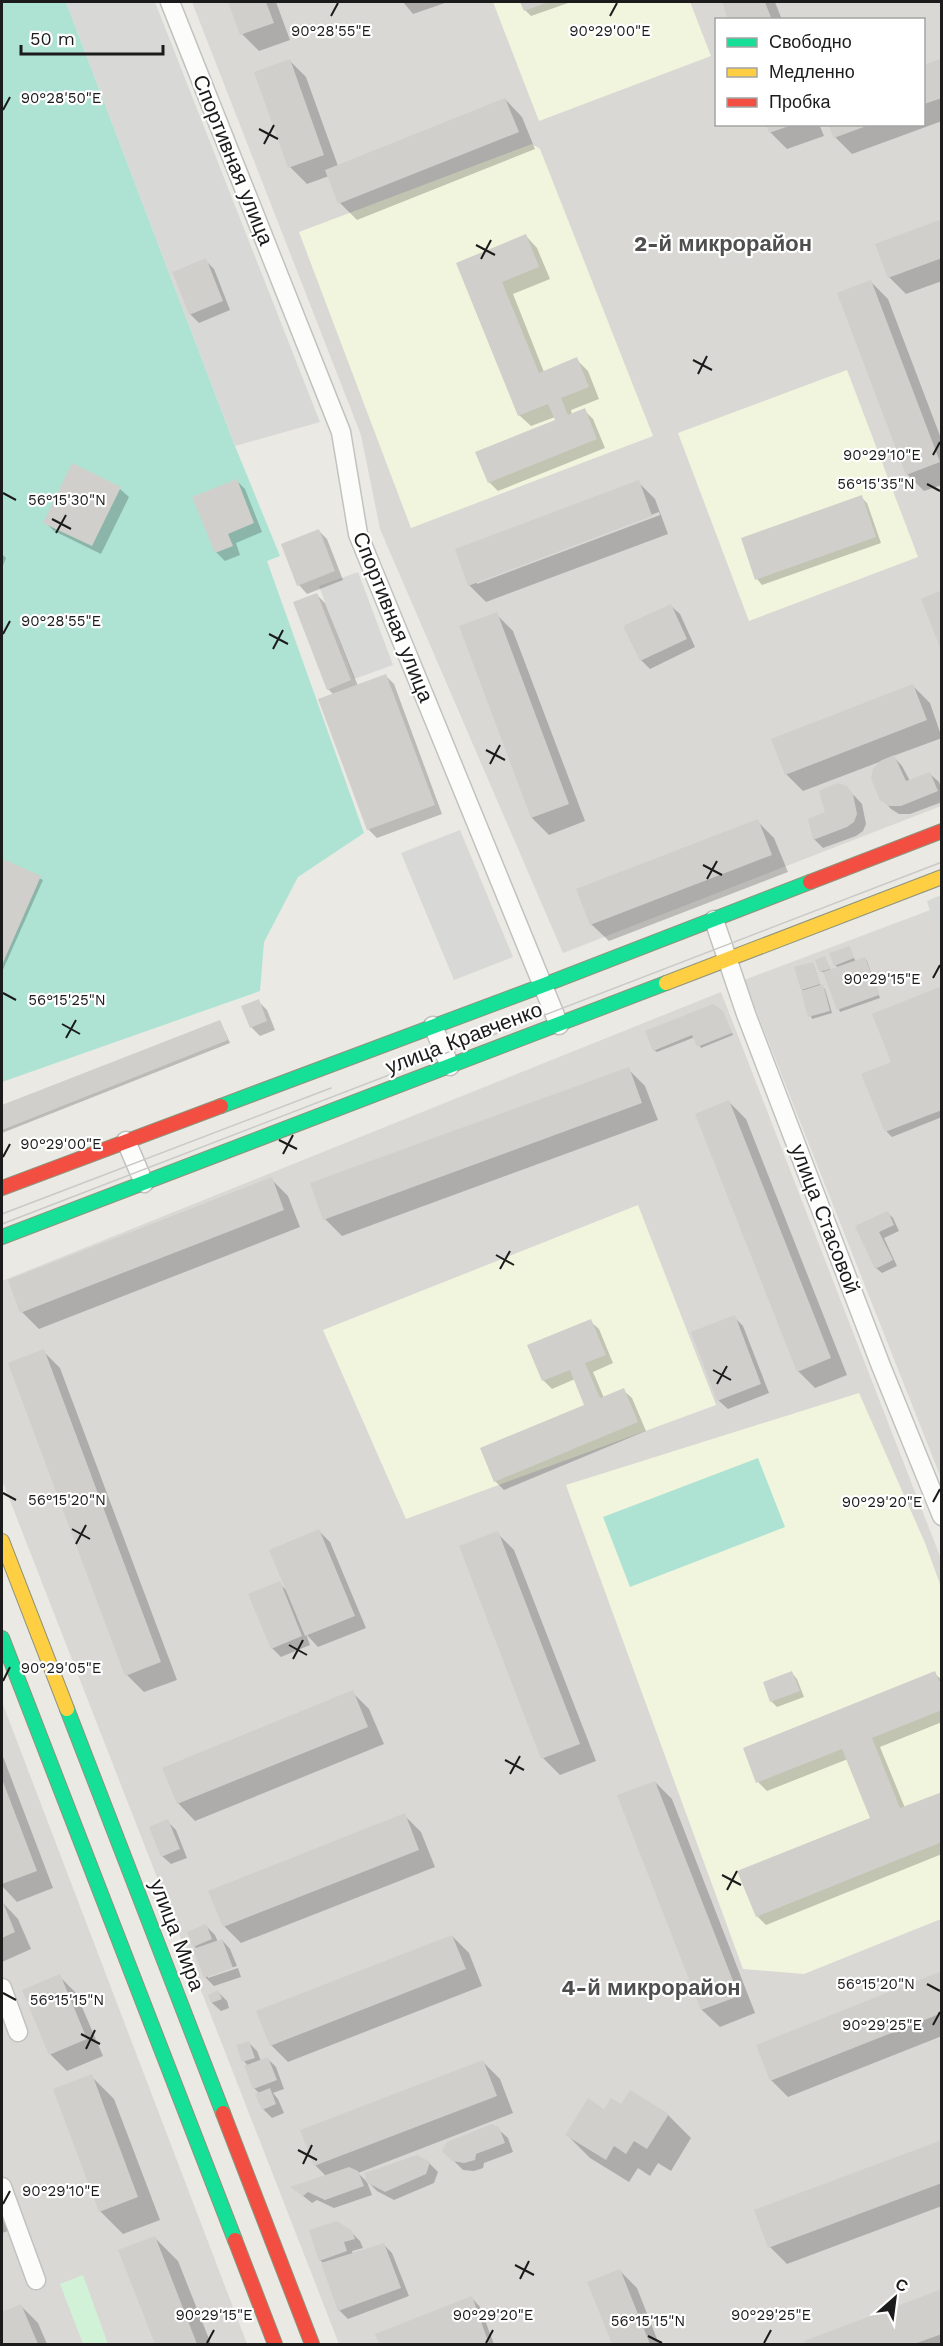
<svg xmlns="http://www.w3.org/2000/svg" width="943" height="2346" font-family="'Work Sans',sans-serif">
<rect width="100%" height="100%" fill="#eae9e4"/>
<g fill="#d9d8d5" fill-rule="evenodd">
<path d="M192 2H941V806L563 953 380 529 361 435ZM716 20H924V124H716Z"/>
<polygon points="941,906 941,1478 744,980"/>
<polygon points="721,992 941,1559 941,2344 339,2344 2,1480 2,1281"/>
<polygon points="2,1702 247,2344 2,2344"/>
</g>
<g fill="#f2f5dd">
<polygon points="493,2 690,2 711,56 539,121"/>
<polygon points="532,144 540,149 653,436 411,528 299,232"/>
<polygon points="847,370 918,557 749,621 678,433"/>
<polygon points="638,1205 716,1405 406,1519 323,1330"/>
<polygon points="859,1393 925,1543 941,1587 941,1919 804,1974 743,1969 566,1485"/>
</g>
<polygon fill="#d1f2d6" points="83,2275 108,2344 83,2344 60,2284"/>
<g fill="#aee3d4">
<polygon points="2,2 66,2 235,446 280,556 267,561 364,833 298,877 264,942 260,991 2,1082"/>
<polygon points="758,1458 785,1527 630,1587 603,1517"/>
</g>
<g fill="#d8d8d6" fill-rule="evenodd">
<path d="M66 2H155L320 422 235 446ZM205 259 189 315 172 272Z"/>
<polygon points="358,572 393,665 354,679 319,586"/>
<polygon points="460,830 513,957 454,980 401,853"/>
<polygon points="941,895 941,935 937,937 927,901"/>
</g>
<g fill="#0003" fill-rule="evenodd">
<polygon points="230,2 276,2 290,40 259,51 242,34"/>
<polygon points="403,2 448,2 413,14"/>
<polygon points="522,2 571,2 531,16 525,10"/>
<polygon points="723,2 775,2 782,20 730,20"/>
<polygon points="942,59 942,121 852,154 835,137 830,124 924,124 924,66"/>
<polygon points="289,60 306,77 338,166 505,99 522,117 535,149 357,220 340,203 329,176 307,184 290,167"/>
<polygon points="768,124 819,124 824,136 787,149 770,132"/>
<polygon points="942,220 942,281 906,294 889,277"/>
<polygon points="526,236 537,248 550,279 513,294 544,372 576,359 588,371 599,399 571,410 572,415 584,410 593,419 605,448 498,491 489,482 556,421 555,417 531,426 519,415 458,263"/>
<polygon points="205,260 214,269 230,310 199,323 190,314"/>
<polygon points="871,282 888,299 942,441 942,485 924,491 907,474"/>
<polygon points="237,481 245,489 262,532 236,543 240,555 225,561 216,552"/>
<path d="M638 482 655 499 668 534 486 602 469 585ZM659 512 660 515 477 584V581Z"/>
<polygon points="120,489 129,497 101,554 54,531 45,522"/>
<polygon points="861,497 867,503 881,543 762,585 757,579"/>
<polygon points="319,531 327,539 343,580 307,594 299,585"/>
<polygon points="2,554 6,558 2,568"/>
<polygon points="316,594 325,603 358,686 386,676 394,684 442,814 377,838 368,829 334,695 328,689"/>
<polygon points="671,606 680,614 695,647 650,669 641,660"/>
<polygon points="496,614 513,631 585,821 549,835 532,818"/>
<polygon points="913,686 930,703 942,738 893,756 902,766 910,781 930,774 939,782 942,790 942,802 910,814 899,814 891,809 882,799 882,761 803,791 786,774"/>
<polygon points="846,787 862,804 866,824 863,831 856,836 823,848 814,839 827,813"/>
<polygon points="757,821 774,838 788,872 609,941 591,924"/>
<polygon points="3,861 43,880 2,972 2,865"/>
<polygon points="849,948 856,962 865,959 867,961 880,998 840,1012 825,973 820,971 825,958 831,971 839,968 835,965"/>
<polygon points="813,963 821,987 825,989 832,1013 812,1019 802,989"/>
<polygon points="942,988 942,1117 892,1137 887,1132 863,1075 893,1063"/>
<polygon points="258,1001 267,1010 275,1030 260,1036 251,1027"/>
<polygon points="722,1012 733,1035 701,1048 695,1037 657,1052 654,1050"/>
<polygon points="220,1021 230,1043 2,1133 2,1107"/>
<polygon points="628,1069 645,1086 658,1120 342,1236 325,1219"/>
<polygon points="729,1102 746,1119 847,1375 815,1388 798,1371"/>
<polygon points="271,1179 288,1196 300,1227 39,1329 22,1312"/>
<polygon points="887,1212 893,1218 899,1231 884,1238 897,1266 882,1273 876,1268 857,1226"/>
<polygon points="734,1317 743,1326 769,1393 728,1409 719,1401 693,1333"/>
<polygon points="590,1321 599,1329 613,1363 593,1372 604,1398 623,1390 632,1398 646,1431 504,1490 495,1481 586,1405 575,1379 552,1389 543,1380"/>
<polygon points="43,1351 60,1368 177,1680 144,1692 127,1675"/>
<polygon points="319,1531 330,1542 366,1628 318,1647 306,1634 310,1645 281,1657 272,1648 279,1583 289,1593"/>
<polygon points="497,1533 514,1550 596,1761 560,1775 543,1758 461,1547"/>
<polygon points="792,1673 797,1679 804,1697 777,1707 771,1701"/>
<polygon points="934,1673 942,1680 942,1684 940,1682 937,1682 942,1692 942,1722 880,1747 905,1808 942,1793 942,1854 766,1925 757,1916 872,1819 848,1759 767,1791 758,1782 744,1749"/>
<polygon points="352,1692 369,1709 384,1744 195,1821 178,1803"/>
<polygon points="2,1754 53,1888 17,1902 2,1886"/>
<polygon points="655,1782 672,1799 755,2013 720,2027 702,2010 619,1796"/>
<polygon points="404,1815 421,1832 435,1867 241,1943 224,1926"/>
<polygon points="167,1821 176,1830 187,1858 171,1864 162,1856"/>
<polygon points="2,1902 18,1919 31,1949 2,1962"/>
<polygon points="206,1926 215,1935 218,1942 222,1940 230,1949 237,1966 208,1975 208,1978 238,1968 241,1977 214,1986 205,1977 197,1949 194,1946"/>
<polygon points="452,1936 469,1953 482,1986 288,2062 271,2045"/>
<polygon points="942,1973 942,2036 788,2097 771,2080"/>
<polygon points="59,1976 76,1993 103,2056 67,2071 50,2054"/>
<polygon points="218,1992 227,2001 229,2008 221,2011 212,2003 209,1995"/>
<polygon points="248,2042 257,2051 261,2061 268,2059 276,2067 284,2089 273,2093 278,2099 284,2113 272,2118 263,2109 260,2094 254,2088 248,2066 244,2061"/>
<polygon points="483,2062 500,2079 513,2113 358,2173 367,2182 372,2195 334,2208 317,2200 312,2203 293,2188 326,2176 315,2165"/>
<polygon points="91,2076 114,2099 160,2220 123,2234 100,2211"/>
<polygon points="622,2106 668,2115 691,2138 671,2171 658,2163 650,2176 638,2168 629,2182 590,2158 567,2135 605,2111"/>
<polygon points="498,2129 508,2138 513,2152 484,2163 483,2168 474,2171 463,2170 444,2151"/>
<polygon points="942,2142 942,2206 787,2264 770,2247"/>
<polygon points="429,2163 438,2172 434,2183 394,2200 377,2191 368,2182"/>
<polygon points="2,2214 8,2231 2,2233"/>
<polygon points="351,2232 360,2241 363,2248 352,2251 353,2255 384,2245 392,2253 409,2296 348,2319 339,2310 324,2264 320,2260"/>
<polygon points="155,2238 178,2261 211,2344 157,2344 120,2251"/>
<polygon points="620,2271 637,2288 659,2344 614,2344 589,2283"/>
<polygon points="942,2291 942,2344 807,2344 806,2342"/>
<polygon points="472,2298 480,2307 494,2344 380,2344 377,2335"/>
<polygon points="21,2306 38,2323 47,2344 2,2344 2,2314"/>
</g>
<g fill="#d1cfcb">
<polygon points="228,2 266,2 274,23 240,35"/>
<polygon points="520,2 549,2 524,11"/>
<polygon points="722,2 765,2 772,20 728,20"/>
<polygon points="942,58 942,98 924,104 924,65"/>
<polygon points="290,59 324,155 288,168 254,72"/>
<polygon points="505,98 519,132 338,204 325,170"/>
<polygon points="766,124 792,124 792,125 769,133"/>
<polygon points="828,124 869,124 869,125 834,138"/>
<polygon points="942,219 942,258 888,278 875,244"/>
<polygon points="526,234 539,267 502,282 539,373 577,357 589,387 561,398 568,415 585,408 597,439 488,483 475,452 555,420 548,404 518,416 456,263"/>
<polygon points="206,258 223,301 189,315 172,272"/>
<polygon points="871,280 940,462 906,475 837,293"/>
<polygon points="72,463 121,487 92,546 43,523"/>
<polygon points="237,479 254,523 228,534 233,546 215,553 192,497"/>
<polygon points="639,480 652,516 468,586 455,549"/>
<polygon points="862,495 876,537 755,580 741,538"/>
<polygon points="319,529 335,571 297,586 281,544"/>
<polygon points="942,590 942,650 941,650 921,599"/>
<polygon points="317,593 351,680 327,690 293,602"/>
<polygon points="671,604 687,639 640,661 623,626"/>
<polygon points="497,612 569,804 531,818 459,626"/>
<polygon points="386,674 435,805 367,830 318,699"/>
<polygon points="913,684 927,720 785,775 771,739"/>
<polygon points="894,755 906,781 930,772 938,791 901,806 889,806 880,800 871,779 873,769 880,761"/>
<polygon points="837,783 847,786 853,794 857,814 854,822 847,827 813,840 808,819 825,812 819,791"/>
<polygon points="758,819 772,855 590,925 576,889"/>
<polygon points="3,859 41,876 2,965 2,862"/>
<polygon points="850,946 854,958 834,966 829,953"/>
<polygon points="825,956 830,969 819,972 815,960"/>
<polygon points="865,957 879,995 837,1010 823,972"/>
<polygon points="813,962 820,984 801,990 794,967"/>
<polygon points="823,984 830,1011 808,1017 801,991"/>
<polygon points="942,986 942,1110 885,1132 861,1074 891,1062 872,1014"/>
<polygon points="259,999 267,1021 250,1028 241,1006"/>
<polygon points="713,1004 723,1011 732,1033 697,1047 692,1035 653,1051 645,1031"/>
<polygon points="220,1020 228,1040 2,1130 2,1105"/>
<polygon points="629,1067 642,1103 323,1220 310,1183"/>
<polygon points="729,1100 831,1358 797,1372 695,1114"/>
<polygon points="272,1177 284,1210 20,1313 8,1280"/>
<polygon points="888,1211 894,1225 879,1232 893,1260 875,1269 855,1226"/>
<polygon points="735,1315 761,1384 717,1401 691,1332"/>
<polygon points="591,1319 606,1355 585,1363 600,1398 624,1388 638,1422 494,1482 480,1448 584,1405 570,1370 542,1381 527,1345"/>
<polygon points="44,1349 161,1662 125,1676 8,1363"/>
<polygon points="319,1529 355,1616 305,1636 269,1550"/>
<polygon points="498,1531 580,1744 541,1759 459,1546"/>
<polygon points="280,1581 302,1636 271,1649 248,1594"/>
<polygon points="792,1671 800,1691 770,1702 763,1682"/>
<polygon points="935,1671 942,1688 942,1710 872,1738 900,1808 942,1792 942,1842 756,1917 737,1871 870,1818 842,1749 756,1783 743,1748"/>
<polygon points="353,1690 368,1727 177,1804 162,1768"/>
<polygon points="2,1779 37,1871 2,1884"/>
<polygon points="655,1781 739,1996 701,2010 617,1795"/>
<polygon points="405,1813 419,1850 223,1927 208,1891"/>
<polygon points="168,1819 180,1849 161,1857 149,1827"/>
<polygon points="2,1900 15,1932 2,1938"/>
<polygon points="206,1924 212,1939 193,1947 187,1932"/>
<polygon points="452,1935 466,1969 270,2046 256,2011"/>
<polygon points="222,1939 233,1968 204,1978 193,1949"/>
<polygon points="942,1971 942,2013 770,2081 756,2045"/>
<polygon points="60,1974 87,2039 49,2055 22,1990"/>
<polygon points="218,1990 222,1999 211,2003 208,1995"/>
<polygon points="249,2041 255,2058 242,2062 236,2045"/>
<polygon points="268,2057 277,2080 253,2089 244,2066"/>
<polygon points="483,2060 497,2096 314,2166 300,2130"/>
<polygon points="92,2074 138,2197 99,2212 53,2089"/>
<polygon points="270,2088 276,2104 262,2110 255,2094"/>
<polygon points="630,2090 669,2114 647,2149 634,2141 626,2154 614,2146 606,2160 565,2135 588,2098 604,2109 611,2098 621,2104"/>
<polygon points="492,2124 499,2127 505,2143 476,2154 475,2160 464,2163 452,2161 442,2151 447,2142"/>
<polygon points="942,2140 942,2183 768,2248 754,2210"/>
<polygon points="417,2155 430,2162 426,2174 385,2192 366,2182 365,2173"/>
<polygon points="349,2167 358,2171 364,2186 325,2200 308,2192 303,2196 290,2187"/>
<polygon points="337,2221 352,2231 355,2239 344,2242 347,2251 319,2261 309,2230"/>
<polygon points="155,2236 197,2344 155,2344 118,2250"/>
<polygon points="384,2243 401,2288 338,2311 321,2263"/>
<polygon points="620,2269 650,2344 612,2344 587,2282"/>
<polygon points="942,2289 942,2334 914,2344 805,2344 804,2341"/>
<polygon points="472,2296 489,2344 379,2344 375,2334"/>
<polygon points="21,2304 38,2344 2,2344 2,2312"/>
</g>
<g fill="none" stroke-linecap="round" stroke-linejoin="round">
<g stroke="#c2c2c0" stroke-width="21">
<g id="street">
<polyline points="170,2 341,432 358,534 559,1025"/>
<polyline points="714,920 746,1014 881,1366 942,1516"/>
<polyline points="433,1026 450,1066"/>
<polyline points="126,1141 144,1183"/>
<polyline points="2,1988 18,2032"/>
<polyline points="2,2187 36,2280"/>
</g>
</g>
<g stroke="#8f947c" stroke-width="16">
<g id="fast">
<polyline points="221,1106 544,985 810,882"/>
<polyline points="2,1237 666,983"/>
<polyline points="2,1638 235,2240"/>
<polyline points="67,1709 223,2113"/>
</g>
</g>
<g stroke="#8f947c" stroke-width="16">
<g id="slow">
<polyline points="666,983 942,877"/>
<polyline points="2,1541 67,1709"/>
</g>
</g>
<g stroke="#8f947c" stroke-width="16">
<g id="jam">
<polyline points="810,882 942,831"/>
<polyline points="2,1188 221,1106"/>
<polyline points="223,2113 312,2344"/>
<polyline points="235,2240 275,2344"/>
</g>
</g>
<use href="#street" stroke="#fcfcfb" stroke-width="18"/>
<use href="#fast" stroke="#16e098" stroke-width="14"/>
<use href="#slow" stroke="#ffcf43" stroke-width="14"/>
<use href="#jam" stroke="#f24e42" stroke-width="14"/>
<g stroke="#c9c9c8" stroke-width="1.5">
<polyline points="2,1214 331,1088"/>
<polyline points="2,1224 942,862"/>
</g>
</g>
<path fill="none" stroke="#1b1b1b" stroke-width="2" d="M331 16 338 3M610 16 617 3M3 110 10 97M259 129 278 139M264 144 274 125M476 245 495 255M481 259 491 240M693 360 712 370M698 374 707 356M933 455 940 442M927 484 940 491M3 493 16 500M52 519 71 529M56 533 66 515M3 634 10 621M269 634 288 644M273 649 283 630M486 750 505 760M490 764 500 745M703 865 722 875M707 879 717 861M933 978 940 965M3 993 16 1000M62 1024 80 1034M66 1038 76 1020M279 1140 297 1149M283 1154 293 1135M3 1157 10 1144M496 1255 514 1265M500 1269 510 1251M713 1370 731 1380M717 1384 727 1366M3 1493 16 1500M933 1502 940 1489M72 1529 90 1539M76 1544 86 1525M289 1645 307 1655M293 1659 303 1640M3 1681 10 1667M505 1760 524 1770M510 1774 520 1756M722 1875 741 1885M727 1890 737 1871M927 1984 940 1991M3 1993 16 2000M933 2025 940 2012M81 2034 100 2044M86 2049 95 2030M298 2150 317 2160M303 2164 312 2145M3 2204 10 2191M515 2265 534 2275M520 2279 529 2261M648 2336 662 2343M207 2343 214 2330M486 2343 493 2330M764 2343 771 2330"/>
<g text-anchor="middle" stroke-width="4.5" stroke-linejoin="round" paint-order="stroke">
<g font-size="21" fill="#1b1b1b" stroke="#fff">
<text transform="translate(233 160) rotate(68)" y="7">Спортивная улица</text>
<text transform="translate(393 617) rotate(68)" y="7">Спортивная улица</text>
<text transform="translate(464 1038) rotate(-21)" y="7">улица Кравченко</text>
<text transform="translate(825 1219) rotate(69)" y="7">улица Стасовой</text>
<text transform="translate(177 1935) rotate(69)" y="7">улица Мира</text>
</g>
<g font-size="22" font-weight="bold" fill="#4e4e4e" stroke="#fff">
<text x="723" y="251">2-й микрорайон</text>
<text x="651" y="1995">4-й микрорайон</text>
</g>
</g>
<g font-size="15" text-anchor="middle" fill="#1b1b1b" stroke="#fff" stroke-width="4.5" stroke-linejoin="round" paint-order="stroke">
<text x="331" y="36">90°28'55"E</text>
<text x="610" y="36">90°29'00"E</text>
<text x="61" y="103">90°28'50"E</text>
<text x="882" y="460">90°29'10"E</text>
<text x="876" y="489">56°15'35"N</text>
<text x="67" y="505">56°15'30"N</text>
<text x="61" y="626">90°28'55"E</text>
<text x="882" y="984">90°29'15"E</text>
<text x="67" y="1005">56°15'25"N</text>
<text x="61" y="1149">90°29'00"E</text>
<text x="67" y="1505">56°15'20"N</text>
<text x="882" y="1507">90°29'20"E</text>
<text x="61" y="1673">90°29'05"E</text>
<text x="876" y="1989">56°15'20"N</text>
<text x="67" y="2005">56°15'15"N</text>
<text x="882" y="2030">90°29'25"E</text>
<text x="61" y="2196">90°29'10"E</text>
<text x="214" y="2320">90°29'15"E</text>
<text x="493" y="2320">90°29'20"E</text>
<text x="771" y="2320">90°29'25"E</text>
<text x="648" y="2326">56°15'15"N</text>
</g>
<rect width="943" height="2346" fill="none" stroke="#1b1b1b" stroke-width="6"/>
<rect x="715" y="18" width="210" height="108" fill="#ffffff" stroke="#a4a4a4" stroke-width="1.5"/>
<rect x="727" y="38" width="30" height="9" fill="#16e098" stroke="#a4a4a4" stroke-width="1.5"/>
<text x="769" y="48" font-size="18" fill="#1b1b1b">Свободно</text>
<rect x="727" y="68" width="30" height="9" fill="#ffcf43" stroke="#a4a4a4" stroke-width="1.5"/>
<text x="769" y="78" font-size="18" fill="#1b1b1b">Медленно</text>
<rect x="727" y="98" width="30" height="9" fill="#f24e42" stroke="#a4a4a4" stroke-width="1.5"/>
<text x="769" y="108" font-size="18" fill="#1b1b1b">Пробка</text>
<g transform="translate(895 2298) rotate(28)" stroke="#ffffff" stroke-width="4.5" paint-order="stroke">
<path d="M0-4.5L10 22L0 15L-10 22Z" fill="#1b1b1b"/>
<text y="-9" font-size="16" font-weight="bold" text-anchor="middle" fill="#1b1b1b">С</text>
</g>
<path d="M21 45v9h142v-9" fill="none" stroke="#1b1b1b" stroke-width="3"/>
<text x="30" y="45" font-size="18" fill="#1b1b1b" stroke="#ffffff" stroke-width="4.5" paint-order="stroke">50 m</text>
</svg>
